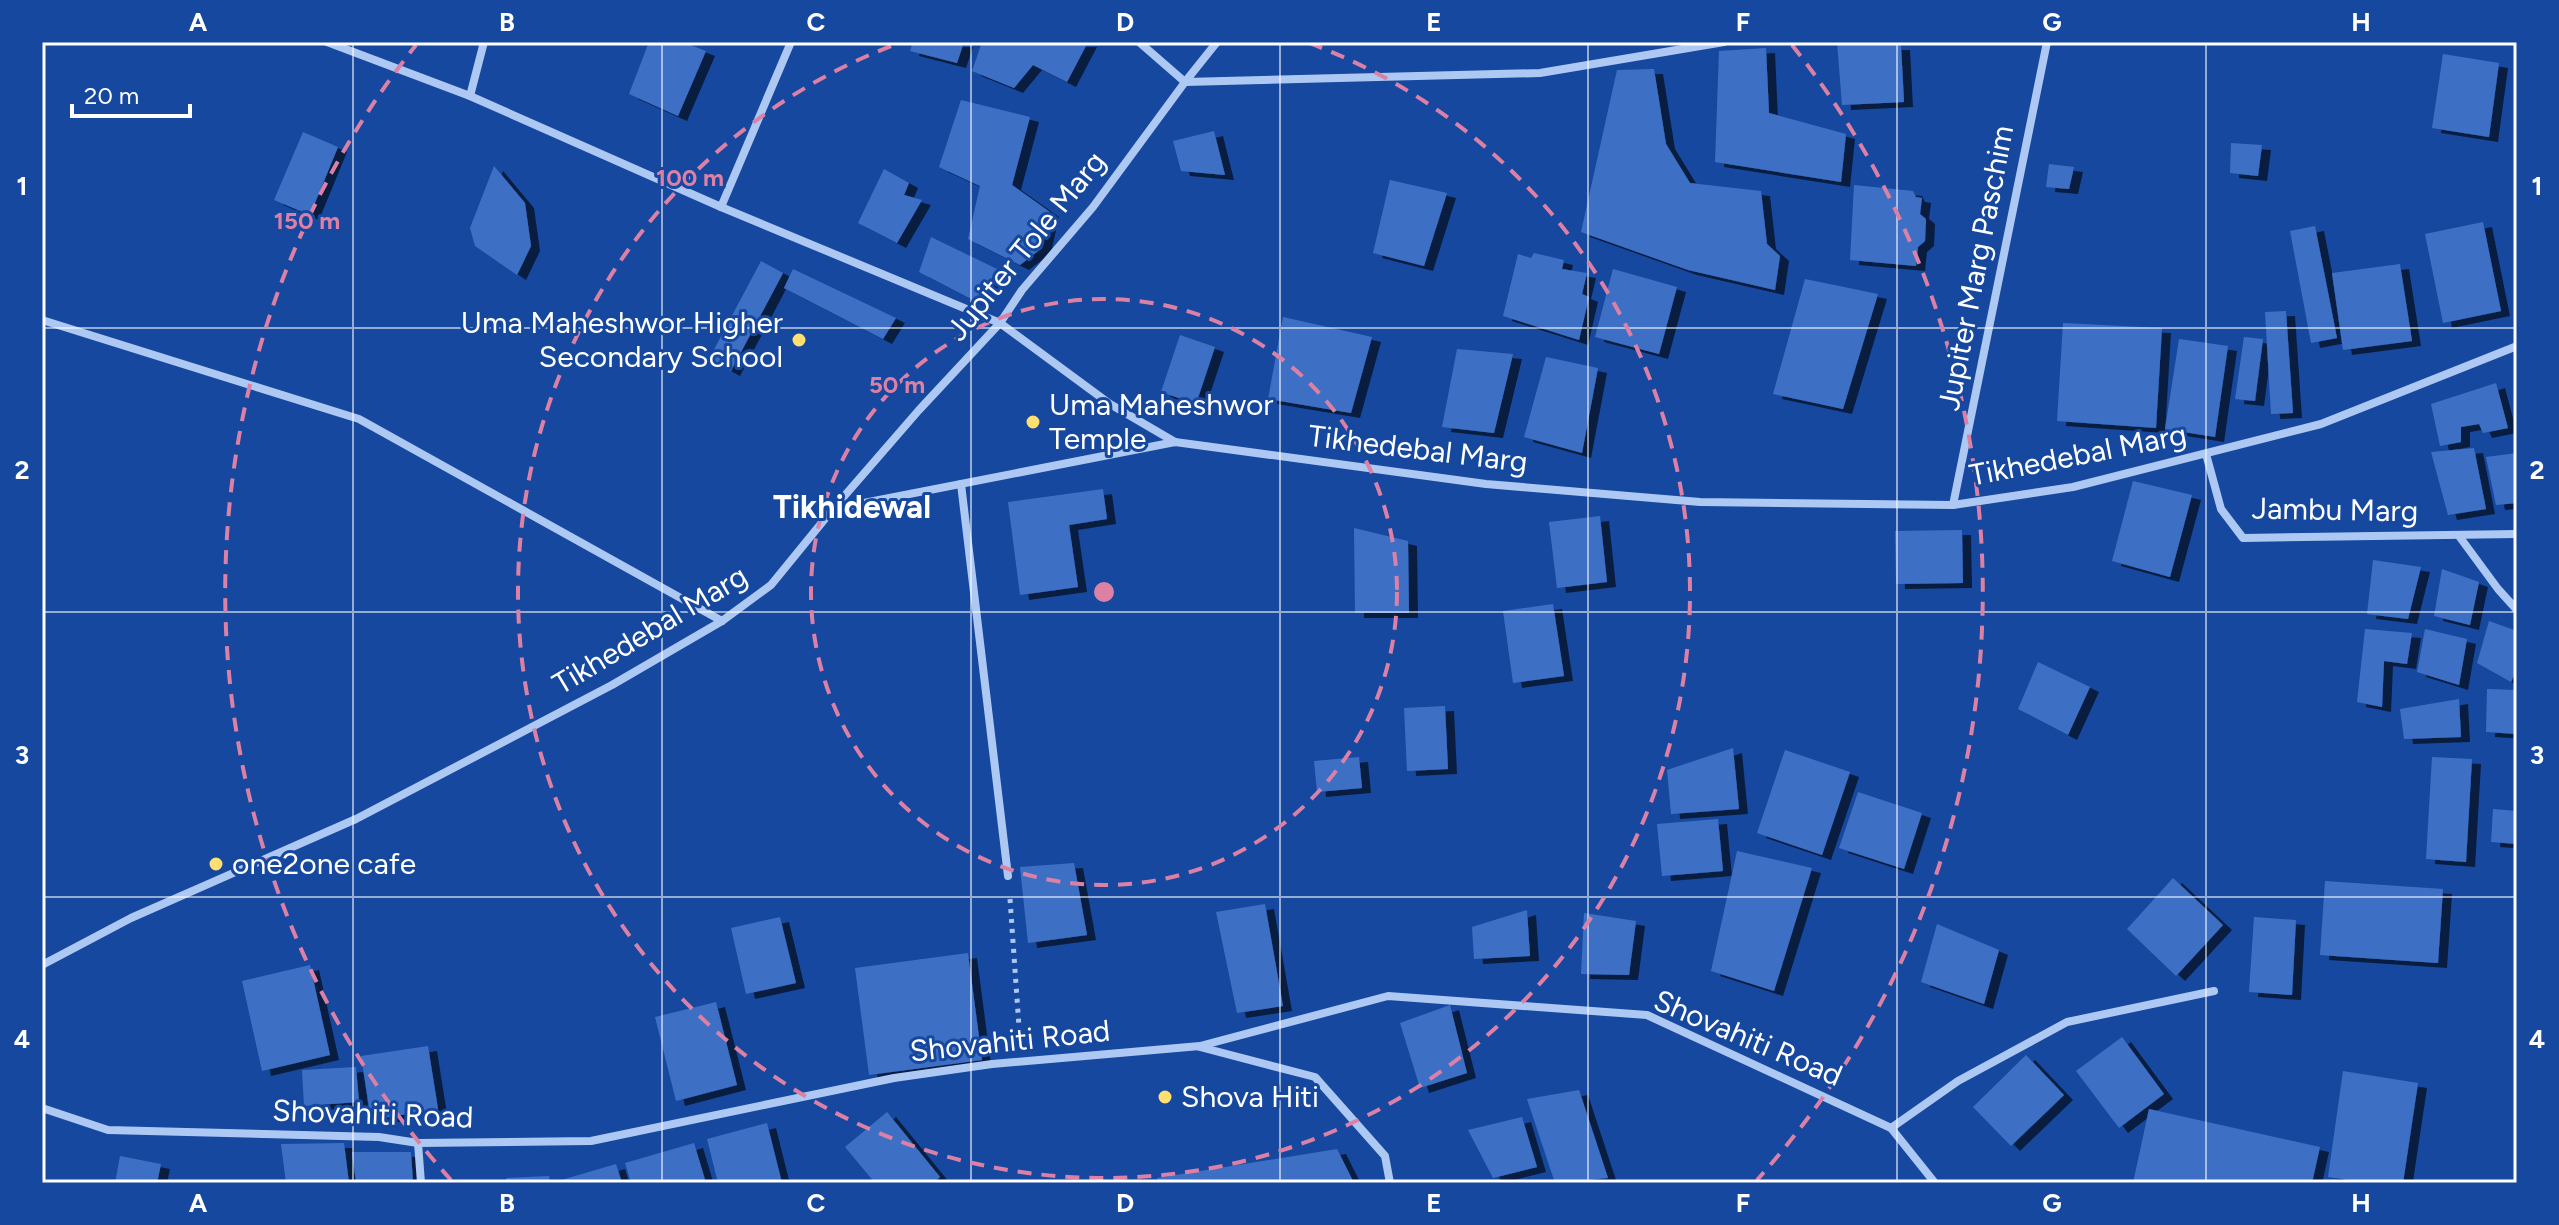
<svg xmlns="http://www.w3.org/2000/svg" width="2559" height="1225" font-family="Figtree,sans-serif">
<defs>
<filter id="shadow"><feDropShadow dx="9" dy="5" stdDeviation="0" flood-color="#0009"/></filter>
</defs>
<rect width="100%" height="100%" fill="#15489e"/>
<g fill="#3e70c5" filter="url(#shadow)">
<polygon points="649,42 683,42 706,51 678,116 629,94"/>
<polygon points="913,42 964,42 957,63 910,51"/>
<polygon points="982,42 1088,42 1067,82 1033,65 1014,88 972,71"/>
<polygon points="1837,42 1889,42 1890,45 1901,45 1904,102 1842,105"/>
<polygon points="1766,48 1769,113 1846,134 1841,182 1715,162 1719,51"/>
<polygon points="2443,54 2499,63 2489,137 2432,128"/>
<polygon points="1654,69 1666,144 1690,183 1761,191 1767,244 1780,256 1775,290 1688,270 1581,232 1617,70"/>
<polygon points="961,100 1030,117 1012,185 1050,212 1042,248 1020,265 968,239 980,186 939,167"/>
<polygon points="1214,131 1225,175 1181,171 1173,141"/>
<polygon points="303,132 338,147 310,215 274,200"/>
<polygon points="2231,143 2262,145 2258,176 2230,173"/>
<polygon points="2049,164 2074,167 2069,189 2046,187"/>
<polygon points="494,166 525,203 531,246 517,275 475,246 470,228"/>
<polygon points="884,169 909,183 904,195 922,200 897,243 858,223"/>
<polygon points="1390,180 1447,193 1424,266 1373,253"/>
<polygon points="1854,185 1913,191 1916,197 1922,198 1920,214 1926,219 1925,241 1918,247 1916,266 1850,260"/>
<polygon points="2483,222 2501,311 2443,323 2425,234"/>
<polygon points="2315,226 2337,338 2311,343 2290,231"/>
<polygon points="931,237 997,269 979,303 919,272"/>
<polygon points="1534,253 1564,260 1562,269 1587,273 1582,294 1589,297 1579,340 1503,316 1518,254 1531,258"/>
<polygon points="761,261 783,273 731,371 709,359"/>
<polygon points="2400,264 2412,341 2343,350 2332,273"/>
<polygon points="793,269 896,318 883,339 784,288"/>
<polygon points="1613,269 1677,287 1659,354 1595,337"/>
<polygon points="1805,279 1878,294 1843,409 1773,394"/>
<polygon points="2286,311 2293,413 2271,414 2265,312"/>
<polygon points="1283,317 1372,337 1351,413 1268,399"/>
<polygon points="2063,323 2162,328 2156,428 2057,421"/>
<polygon points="1180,335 1215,347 1196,404 1161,392"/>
<polygon points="2244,337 2263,339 2255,401 2235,399"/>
<polygon points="2179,339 2228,346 2215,437 2165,429"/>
<polygon points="1457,349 1513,354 1494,433 1442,427"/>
<polygon points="1546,357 1598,368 1582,453 1524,437"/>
<polygon points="2496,383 2508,428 2483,433 2479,424 2461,427 2461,442 2440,446 2431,404"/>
<polygon points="2474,448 2486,509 2448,515 2431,452"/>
<polygon points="2517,453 2517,503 2496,505 2486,457"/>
<polygon points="2133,481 2192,495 2170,577 2112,561"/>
<polygon points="1103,489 1107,519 1069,525 1078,587 1020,595 1008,502"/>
<polygon points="1600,516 1607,582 1557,588 1549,522"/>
<polygon points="1354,528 1408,541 1409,613 1355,613"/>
<polygon points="1962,530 1963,583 1896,584 1895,531"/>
<polygon points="2373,560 2421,567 2408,619 2367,614"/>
<polygon points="2442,569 2479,582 2470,625 2434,616"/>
<polygon points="1553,604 1564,676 1513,683 1503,611"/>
<polygon points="2489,621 2517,631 2517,669 2511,682 2477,663"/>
<polygon points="2365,629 2412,633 2407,664 2384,661 2382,707 2357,702"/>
<polygon points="2425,629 2467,639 2459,685 2417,672"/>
<polygon points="2038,662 2090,687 2068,735 2018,709"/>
<polygon points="2487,689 2517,690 2517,734 2486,732"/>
<polygon points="2459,699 2461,737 2404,739 2400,709"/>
<polygon points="1445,706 1448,769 1407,771 1404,708"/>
<polygon points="1733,748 1739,809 1671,814 1667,770"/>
<polygon points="1785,750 1850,772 1822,855 1757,833"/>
<polygon points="1359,757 1362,788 1317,792 1314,761"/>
<polygon points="2432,757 2472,759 2466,862 2426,859"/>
<polygon points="1858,792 1922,813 1904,869 1839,848"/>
<polygon points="2493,809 2517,811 2517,844 2491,842"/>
<polygon points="1718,819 1723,871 1662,876 1657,824"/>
<polygon points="1737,851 1812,868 1774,991 1711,971"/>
<polygon points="1074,863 1087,935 1028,943 1020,867"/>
<polygon points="2173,878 2223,925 2176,976 2127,929"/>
<polygon points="2325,881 2443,889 2438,963 2320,955"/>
<polygon points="1265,904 1283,1006 1237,1013 1216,912"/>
<polygon points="1527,910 1530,956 1474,959 1472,927"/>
<polygon points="1584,913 1636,921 1629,975 1581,974"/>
<polygon points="780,917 796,983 746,994 731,928"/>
<polygon points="2254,917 2296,920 2292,995 2249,992"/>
<polygon points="1937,924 1999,950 1984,1004 1921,982"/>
<polygon points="968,953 982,1060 869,1075 855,968"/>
<polygon points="310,965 330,1055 262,1071 242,981"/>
<polygon points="716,1002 737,1085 676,1101 655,1017"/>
<polygon points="1450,1005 1467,1073 1420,1088 1400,1023"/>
<polygon points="2122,1037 2164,1094 2119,1128 2076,1071"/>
<polygon points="428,1046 438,1109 371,1120 361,1056"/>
<polygon points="2026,1055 2064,1095 2011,1146 1973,1107"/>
<polygon points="356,1067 359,1102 304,1106 302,1070"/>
<polygon points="2343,1071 2418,1083 2403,1183 2369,1183 2328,1177"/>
<polygon points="1579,1090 1608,1178 1555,1183 1527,1099"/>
<polygon points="2149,1109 2320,1147 2312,1183 2133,1183"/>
<polygon points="887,1112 940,1177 933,1183 875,1183 845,1147"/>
<polygon points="1522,1117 1537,1167 1493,1178 1468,1130"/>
<polygon points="767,1123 782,1183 718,1183 707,1139"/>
<polygon points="344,1143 349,1183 286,1183 281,1144"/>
<polygon points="694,1143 706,1183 631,1183 625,1163"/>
<polygon points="1337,1149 1354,1183 1158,1183 1157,1178"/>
<polygon points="352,1152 411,1152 413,1183 356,1183"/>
<polygon points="120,1156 161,1164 157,1183 115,1183"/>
<polygon points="616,1164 622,1183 559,1183 558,1181"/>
<polygon points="549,1176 550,1183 507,1183 506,1178"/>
</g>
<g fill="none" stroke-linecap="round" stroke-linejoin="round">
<polyline stroke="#adc8f3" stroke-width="5" stroke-dasharray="4 6" stroke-linecap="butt" points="1010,899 1020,1041"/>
<g stroke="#adc8f3" stroke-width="8">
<polyline points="327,42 470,96 721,207 1000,323 1110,404 1175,442"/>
<polyline points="1139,42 1185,82 1540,73 1724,42"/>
<polyline points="470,96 484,42"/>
<polyline points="721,207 791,42"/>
<polyline points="42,320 359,419 722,621"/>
<polyline points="2206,454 2221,509 2243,538 2517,534"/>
<polyline points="961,484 1008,876"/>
<polyline points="1953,505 2047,42"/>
<polyline points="833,509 919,410 1000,323 1022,290 1093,207 1185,82 1217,42"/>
<polyline points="2459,536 2498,589 2517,610"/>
<polyline points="42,965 131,918 356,819 612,685 722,621 771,585 833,509 1175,442 1486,484 1700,502 1953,505 2073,487 2321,424 2517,346"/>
<polyline points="1200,1047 1315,1077 1385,1156 1390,1183"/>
<polyline points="42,1108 108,1130 379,1137 418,1143 591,1141 894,1078 992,1064 1200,1046 1388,996 1647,1015 1891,1128 1935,1183"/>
<polyline points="1891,1128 1958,1081 2067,1022 2214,991"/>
<polyline points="418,1143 421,1183"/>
</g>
</g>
<path fill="none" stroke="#fff" stroke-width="2" stroke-opacity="0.55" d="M353 42V1183M662 42V1183M971 42V1183M1280 42V1183M1588 42V1183M1897 42V1183M2206 42V1183M42 328H2517M42 612H2517M42 897H2517"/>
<g fill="none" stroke="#dd80a5" stroke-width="4" stroke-dasharray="14 10">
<circle cx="1104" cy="592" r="293"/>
<path d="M1309 43A586 586 0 1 1 899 43"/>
<path d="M451 1180A879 879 0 0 1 416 45M1792 45A879 879 0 0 1 1757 1180"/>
</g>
<g fill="#ffdf6f" stroke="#15489e" stroke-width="3">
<circle cx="799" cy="340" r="8"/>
<circle cx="1033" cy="422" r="8"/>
<circle cx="216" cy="864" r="8"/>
<circle cx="1165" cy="1097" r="8"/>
</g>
<g text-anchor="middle" stroke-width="6" stroke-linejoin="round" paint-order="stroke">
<g font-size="30" fill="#fff" stroke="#15489e">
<text transform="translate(1026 246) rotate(-51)" y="10">Jupiter Tole Marg</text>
<text transform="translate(1976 268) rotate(-79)" y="10">Jupiter Marg Paschim</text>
<text transform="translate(1418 449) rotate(7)" y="10">Tikhedebal Marg</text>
<text transform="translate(2078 455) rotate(-11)" y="10">Tikhedebal Marg</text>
<text transform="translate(2335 510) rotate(1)" y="10">Jambu Marg</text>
<text transform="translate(650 630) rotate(-31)" y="10">Tikhedebal Marg</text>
<text transform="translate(1748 1038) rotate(23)" y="10">Shovahiti Road</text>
<text transform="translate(1010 1041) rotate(-6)" y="10">Shovahiti Road</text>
<text transform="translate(373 1114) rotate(2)" y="10">Shovahiti Road</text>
</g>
<g font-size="30" fill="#fff" stroke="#15489e" text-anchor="start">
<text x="783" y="333" text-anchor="end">Uma Maheshwor Higher<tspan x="783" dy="34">Secondary School</tspan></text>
<text x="1049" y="415">Uma Maheshwor<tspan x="1049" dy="34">Temple</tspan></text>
<text x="232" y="874">one2one cafe</text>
<text x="1181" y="1107">Shova Hiti</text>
</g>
<g font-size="32" font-weight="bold" fill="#fff" stroke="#15489e">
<text x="852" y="518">Tikhidewal</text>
</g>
</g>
<circle cx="1104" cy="592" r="12" fill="#dd80a5" stroke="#15489e" stroke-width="4"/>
<g font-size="24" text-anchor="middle" font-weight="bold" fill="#dd80a5" stroke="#15489e" stroke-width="6" stroke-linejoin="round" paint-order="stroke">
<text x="690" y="186">100 m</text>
<text x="307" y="229">150 m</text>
<text x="897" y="393">50 m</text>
</g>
<rect width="2559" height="1225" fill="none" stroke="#15489e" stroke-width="88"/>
<path d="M72 104v12h118v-12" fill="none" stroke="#ffffff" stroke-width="4"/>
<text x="84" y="104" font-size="24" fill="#ffffff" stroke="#15489e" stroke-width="6" paint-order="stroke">20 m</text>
<rect x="44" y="44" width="2471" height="1137" fill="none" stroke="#fff" stroke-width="3"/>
<g font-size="26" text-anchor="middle" font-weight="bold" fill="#fff">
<text x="198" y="31">A</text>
<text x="507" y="31">B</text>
<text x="816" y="31">C</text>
<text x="1125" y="31">D</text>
<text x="1434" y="31">E</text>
<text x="1743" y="31">F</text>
<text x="2052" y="31">G</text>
<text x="2361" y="31">H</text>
<text x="22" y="195">1</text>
<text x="2537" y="195">1</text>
<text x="22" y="479">2</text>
<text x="2537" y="479">2</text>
<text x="22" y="764">3</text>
<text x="2537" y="764">3</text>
<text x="22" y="1048">4</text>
<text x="2537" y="1048">4</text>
<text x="198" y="1212">A</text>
<text x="507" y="1212">B</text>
<text x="816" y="1212">C</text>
<text x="1125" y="1212">D</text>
<text x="1434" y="1212">E</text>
<text x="1743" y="1212">F</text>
<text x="2052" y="1212">G</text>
<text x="2361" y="1212">H</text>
</g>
</svg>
